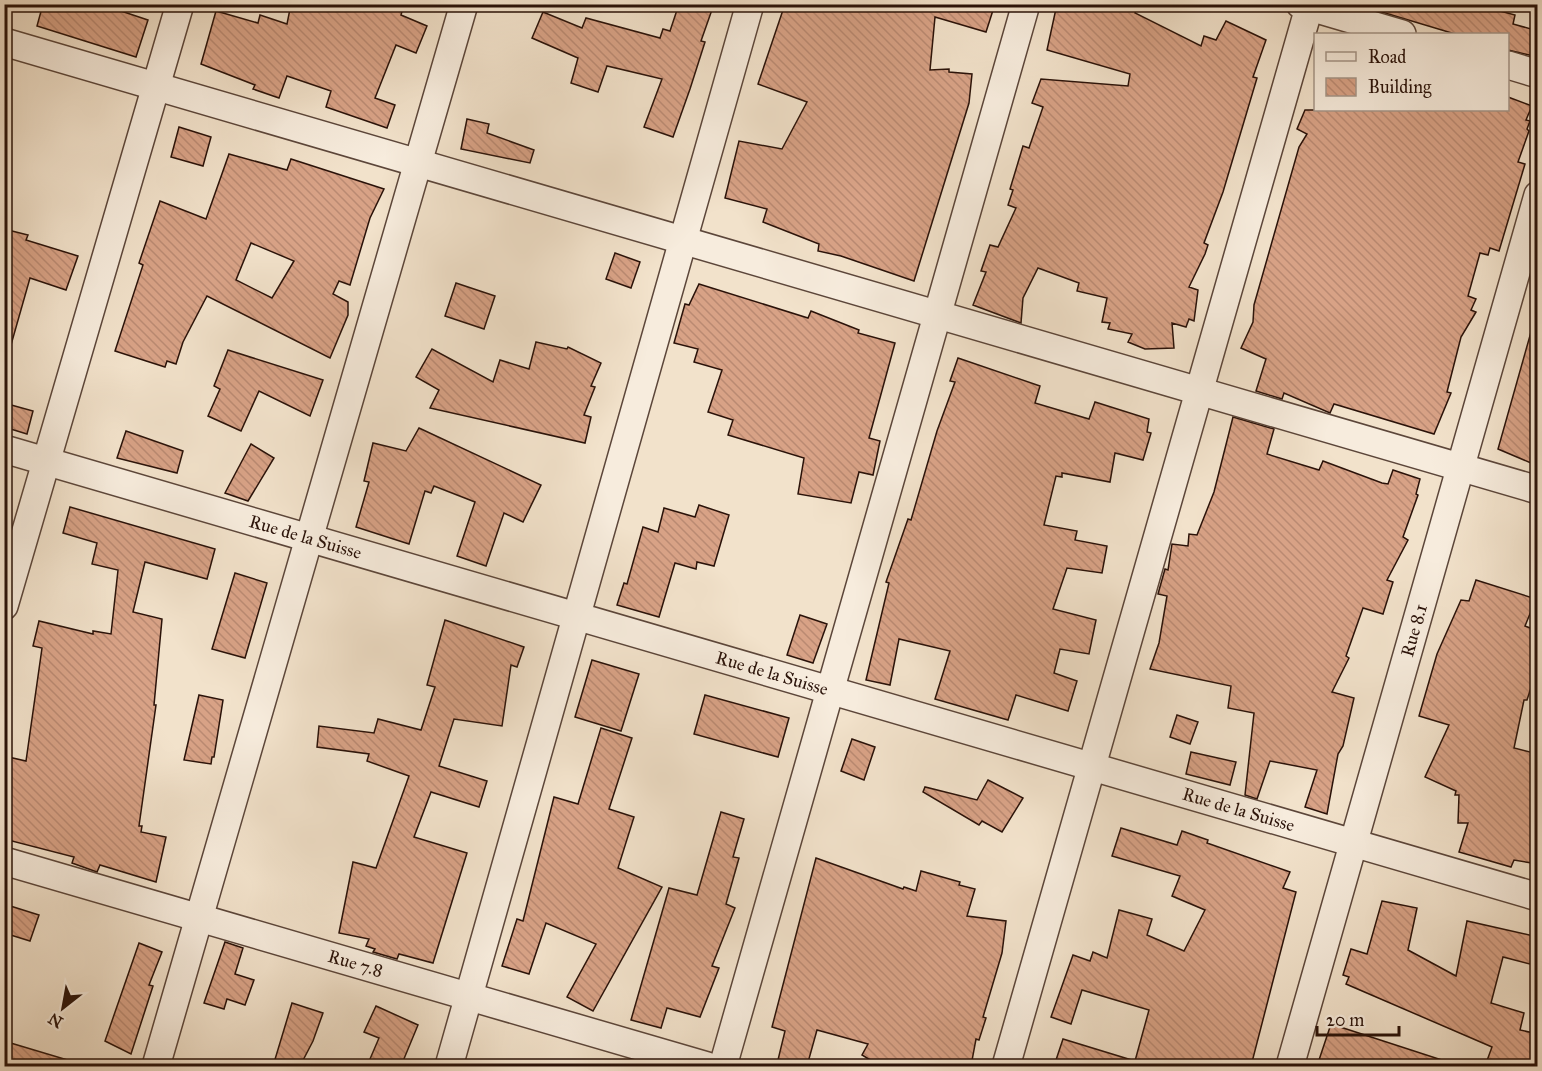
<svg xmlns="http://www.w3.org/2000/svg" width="1542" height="1071" font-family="'IM FELL Great Primer',serif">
<defs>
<pattern id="building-back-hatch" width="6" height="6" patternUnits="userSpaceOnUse" patternTransform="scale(1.5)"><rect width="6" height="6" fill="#d8a286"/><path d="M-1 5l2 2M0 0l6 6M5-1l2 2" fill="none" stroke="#ba8a72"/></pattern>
</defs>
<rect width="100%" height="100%" fill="#f2e2cb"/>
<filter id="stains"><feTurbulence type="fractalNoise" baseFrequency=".00333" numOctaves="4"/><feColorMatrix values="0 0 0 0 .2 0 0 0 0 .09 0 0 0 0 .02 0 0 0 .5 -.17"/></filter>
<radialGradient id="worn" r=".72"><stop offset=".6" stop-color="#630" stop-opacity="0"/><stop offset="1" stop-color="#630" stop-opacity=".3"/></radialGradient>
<g fill="url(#building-back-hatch)" stroke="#2a1209" stroke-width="1.5" fill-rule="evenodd">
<polygon points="43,4 100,4 148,20 136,57 37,26"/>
<polygon points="291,4 404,4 401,15 427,26 416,53 396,45 375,98 395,105 387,128 326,107 331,91 287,76 279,98 253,89 255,85 201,64 216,11 258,23 260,15 287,24"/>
<polygon points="679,4 714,4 701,41 705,42 690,89 673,137 644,127 662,79 607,66 598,92 571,83 578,58 532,38 543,12 582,28 586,18 660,38 663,29 670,31"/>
<polygon points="785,4 995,4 986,32 935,17 930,70 949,69 949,72 972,74 969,103 914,281 841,256 818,251 819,244 763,222 767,209 725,198 739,141 782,149 807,102 758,84"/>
<polygon points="1057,4 1139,4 1135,13 1201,46 1204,36 1216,40 1226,21 1266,40 1253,77 1257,78 1223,192 1204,243 1208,245 1205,254 1189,287 1198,290 1194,321 1189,319 1186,327 1172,323 1174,348 1145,349 1128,342 1132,334 1108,329 1110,323 1102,322 1107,298 1077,291 1079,283 1038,268 1023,298 1021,323 973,305 986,272 981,271 990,245 998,247 1016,208 1008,205 1013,190 1010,189 1023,146 1029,148 1043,107 1032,103 1041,79 1128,86 1130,74 1047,50"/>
<polygon points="1376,4 1474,4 1515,15 1513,24 1538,31 1538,57 1508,50 1508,34 1455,34 1375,10"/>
<polygon points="1508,97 1532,106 1526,120 1530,121 1527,129 1529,131 1518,162 1525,164 1499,251 1490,248 1488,255 1480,253 1468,296 1476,299 1471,310 1476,312 1461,337 1447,392 1451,393 1434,434 1334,404 1330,413 1284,393 1282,399 1256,391 1266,359 1241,348 1253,322 1254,305 1299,147 1307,134 1297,129 1305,110 1508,110"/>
<polygon points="467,119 489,124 487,133 534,150 530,163 461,149"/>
<polygon points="179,127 211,137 203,166 171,157"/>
<path d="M229 154 287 170 291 159 384 189 370 218 350 285 339 281 333 294 348 302V315L330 358 207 296 183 342 176 364 167 361 165 367 115 351 143 265 139 263 160 201 206 219ZM251 243 294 261 272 298 236 280Z"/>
<polygon points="4,229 28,235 26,240 78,256 66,290 30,278 11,345 4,344"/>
<polygon points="615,253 640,262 631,288 606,279"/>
<polygon points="456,283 495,296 484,329 445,316"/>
<polygon points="699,284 808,318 811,311 859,330 858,333 895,343 869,438 880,441 873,475 859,472 851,503 798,494 804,458 728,435 733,420 708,412 722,370 694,362 698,349 674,343 685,304 689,305"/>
<polygon points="1536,330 1538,331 1538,466 1498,449 1531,332"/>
<polygon points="536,342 567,349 568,347 601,363 591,386 595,387 584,415 591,417 585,443 430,408 439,390 416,377 432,349 493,382 500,360 529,369"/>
<polygon points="228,350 323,380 310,416 259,391 241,431 208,416 220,389 214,386"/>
<polygon points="958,358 1040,386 1035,403 1089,419 1095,402 1149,419 1147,432 1151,433 1143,460 1115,453 1110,482 1062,473 1062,477 1056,476 1044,525 1077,531 1075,540 1107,546 1102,573 1067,568 1053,609 1096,620 1089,654 1060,649 1054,673 1077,681 1068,711 1016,695 1008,720 935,699 950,651 899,639 890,685 866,680 889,583 886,582 908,519 911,520 937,431 955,382 950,381"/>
<polygon points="4,403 33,411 27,434 4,427"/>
<polygon points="1233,417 1274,429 1267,454 1319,470 1323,461 1382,483 1388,484 1393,470 1420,479 1416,494 1418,495 1403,537 1408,540 1387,580 1393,582 1383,614 1363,608 1346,656 1349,658 1332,692 1354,698 1343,746 1338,754 1327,814 1305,807 1317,770 1270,761 1257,799 1245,795 1254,713 1228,708 1231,686 1150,669 1159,643 1167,596 1158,594 1165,569 1168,570 1172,544 1188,546 1189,534 1197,535 1214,492"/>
<polygon points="419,428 541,485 523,522 504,513 486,566 457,556 475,502 434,486 431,493 425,491 409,544 356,527 369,482 364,481 373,443 406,451"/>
<polygon points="126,431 183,451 177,473 117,458"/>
<polygon points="251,444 274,458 248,501 225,493"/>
<polygon points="699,505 729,515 714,566 697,562 696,569 675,563 659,617 617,605 624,583 627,584 643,527 658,532 664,508 695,517"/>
<polygon points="70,507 215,549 207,579 145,562 133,612 162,619 154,705 156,705 139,826 142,826 141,832 166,837 156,882 100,865 97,872 72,863 74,857 4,839 4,756 26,761 42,648 33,646 39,621 93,634 93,631 111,634 118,570 92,564 97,543 63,533"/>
<polygon points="235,573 267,583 245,658 212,649"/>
<polygon points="1476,580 1536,599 1525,626 1538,631 1538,666 1527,700 1524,700 1514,748 1538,754 1538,864 1514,860 1511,867 1459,852 1468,823 1458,823 1459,795 1455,795 1456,791 1425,777 1449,725 1419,716 1437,654 1461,600 1469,601"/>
<polygon points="800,615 827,624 813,663 787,655"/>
<polygon points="445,620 524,647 517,667 511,665 502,726 454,719 439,766 487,781 479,807 431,792 414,837 467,853 433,963 399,954 397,959 373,952 375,949 366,946 369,939 339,933 353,862 376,868 409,776 367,761 369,754 317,747 319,726 374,733 378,719 421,730 435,687 427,685"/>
<polygon points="592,660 639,674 621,731 575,717"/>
<polygon points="199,695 223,700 214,757 212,757 211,764 184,760"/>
<polygon points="705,695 789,718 778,757 694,734"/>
<polygon points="1177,715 1198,722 1190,744 1170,737"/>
<polygon points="601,728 632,738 609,809 634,817 618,868 662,887 593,1011 567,997 596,944 546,923 529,974 502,966 517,919 523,921 554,797 578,804"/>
<polygon points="852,739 875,747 864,780 841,771"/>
<polygon points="1191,752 1236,762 1230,785 1186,774"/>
<polygon points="988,780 1023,798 1002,832 982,821 979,825 923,792 925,787 977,800"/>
<polygon points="721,812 744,819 733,857 739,858 726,904 735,908 712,966 719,968 700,1017 667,1008 661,1028 631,1020 669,888 697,895"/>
<polygon points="1121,828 1177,845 1182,831 1208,840 1207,843 1290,872 1283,888 1296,892 1251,1066 1054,1066 1063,1039 1135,1061 1149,1010 1082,990 1071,1024 1051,1017 1073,955 1090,961 1093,952 1107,958 1119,910 1152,919 1147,935 1184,951 1205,910 1172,896 1180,876 1112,856"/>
<polygon points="816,858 903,889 904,887 916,891 921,871 960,882 959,885 975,889 967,916 1006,921 1002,953 983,1017 986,1018 979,1040 976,1039 971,1066 880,1066 862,1055 868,1044 817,1030 807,1066 777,1064 785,1031 772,1027"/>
<polygon points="1382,901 1417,908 1408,950 1456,976 1467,921 1538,937 1538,966 1503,957 1491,1003 1524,1013 1520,1030 1538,1034 1538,1066 1485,1066 1492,1047 1346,984 1349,977 1343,975 1351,949 1367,954"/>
<polygon points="4,904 39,915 30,941 4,933"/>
<polygon points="225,942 243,948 235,974 254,980 245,1005 227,999 224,1009 204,1003"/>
<polygon points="139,943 162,952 149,985 153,986 131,1054 105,1041"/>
<polygon points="292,1003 323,1013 313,1041 300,1066 273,1066"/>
<polygon points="376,1006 418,1025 401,1066 367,1066 379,1038 364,1032"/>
<polygon points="1331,1024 1448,1062 1447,1066 1317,1066"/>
<polygon points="4,1041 71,1061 70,1066 4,1066"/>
</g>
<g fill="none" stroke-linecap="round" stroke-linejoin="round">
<g stroke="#5c463a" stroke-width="30">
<g id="minor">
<polyline points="1300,4 1402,34"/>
<polyline points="4,42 1538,490"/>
<polyline points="1508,65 1538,74"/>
<path id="s1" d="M4 449 1538 897"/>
<polyline points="4,606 180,4"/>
<path id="s2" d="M4 861 707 1066"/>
<polyline points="156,1066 464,4"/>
<polyline points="449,1066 750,4"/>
<polyline points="723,1066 1026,4"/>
<polyline points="1006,1066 1310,4"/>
<path id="s3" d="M1290 1066 1538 195"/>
</g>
</g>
<use href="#minor" stroke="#f7ecdd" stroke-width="27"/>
</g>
<g text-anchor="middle" stroke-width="5" stroke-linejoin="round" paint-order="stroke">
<g font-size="18" fill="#2a1209" stroke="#f7ecdd">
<text dy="6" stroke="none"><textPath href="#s1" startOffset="314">Rue de la Suisse</textPath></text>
<text dy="6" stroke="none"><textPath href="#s3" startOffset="453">Rue 8.1</textPath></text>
<text dy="6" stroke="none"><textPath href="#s1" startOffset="800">Rue de la Suisse</textPath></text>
<text dy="6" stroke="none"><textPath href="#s1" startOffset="1286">Rue de la Suisse</textPath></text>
<text dy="6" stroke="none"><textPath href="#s2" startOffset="366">Rue 7.8</textPath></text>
</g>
</g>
<rect width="1542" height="1071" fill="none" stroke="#f2e2cb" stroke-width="24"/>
<rect x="6" y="6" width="1530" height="1059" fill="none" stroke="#2a1209" stroke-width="3"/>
<rect x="12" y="12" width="1518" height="1047" fill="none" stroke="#2a1209" stroke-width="1.5"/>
<rect x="1314" y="33" width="195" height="78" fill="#f7ecdd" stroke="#a59588" stroke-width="1.5"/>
<rect x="1326" y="52" width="30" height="9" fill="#f7ecdd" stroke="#a59588" stroke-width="1.5"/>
<text x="1368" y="63" font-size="18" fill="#2a1209">Road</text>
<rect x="1326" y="78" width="30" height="18" fill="url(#building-back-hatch)" stroke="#a59588" stroke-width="1.5"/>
<text x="1368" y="93" font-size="18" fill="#2a1209">Building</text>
<g transform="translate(63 1008) rotate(211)" stroke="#f7ecdd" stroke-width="4.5" paint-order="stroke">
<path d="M0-4.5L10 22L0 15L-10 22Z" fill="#2a1209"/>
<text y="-9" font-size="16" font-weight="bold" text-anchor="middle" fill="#2a1209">N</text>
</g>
<path d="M1317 1026v9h82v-9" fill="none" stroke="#2a1209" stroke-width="3"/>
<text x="1326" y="1026" font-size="18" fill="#2a1209" stroke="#f7ecdd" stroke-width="4.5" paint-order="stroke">20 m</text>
<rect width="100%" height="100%" filter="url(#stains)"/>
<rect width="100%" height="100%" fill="url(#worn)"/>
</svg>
